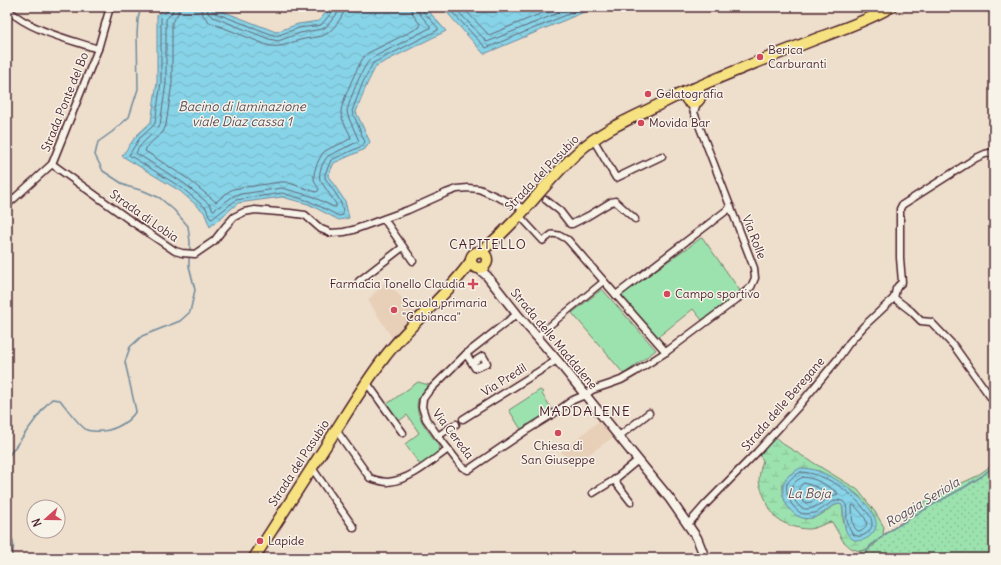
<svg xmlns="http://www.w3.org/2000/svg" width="1001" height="565" font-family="Delius,sans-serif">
<defs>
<pattern id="grass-dots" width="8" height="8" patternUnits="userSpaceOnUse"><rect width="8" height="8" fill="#9ce2ae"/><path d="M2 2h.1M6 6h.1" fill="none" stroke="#88c196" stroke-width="1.8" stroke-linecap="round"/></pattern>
<pattern id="wetland-marsh" width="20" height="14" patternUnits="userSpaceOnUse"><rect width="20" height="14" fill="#9ce2ae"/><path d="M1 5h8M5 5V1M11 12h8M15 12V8" fill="none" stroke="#88c196"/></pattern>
<pattern id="water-waves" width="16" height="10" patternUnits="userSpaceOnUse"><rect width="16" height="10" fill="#87d3e7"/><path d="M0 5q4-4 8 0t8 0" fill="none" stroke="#76b5c6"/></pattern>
</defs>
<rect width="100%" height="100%" fill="#eedecc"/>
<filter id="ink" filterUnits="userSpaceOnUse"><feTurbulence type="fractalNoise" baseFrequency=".025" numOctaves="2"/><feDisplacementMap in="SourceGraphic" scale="8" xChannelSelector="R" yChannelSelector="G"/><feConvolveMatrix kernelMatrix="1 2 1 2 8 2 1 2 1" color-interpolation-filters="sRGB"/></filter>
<g filter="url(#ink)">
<g fill="#e8cfb8">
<polygon points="386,281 417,314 394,341 368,300"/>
<polygon points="599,421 613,437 574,465 561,452"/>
</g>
<polygon fill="url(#grass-dots)" stroke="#73806c" points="994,464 994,558 869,558 859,551 867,550 875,544 883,535 905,520 927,500 949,489 975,477"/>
<path fill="url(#wetland-marsh)" stroke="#73806c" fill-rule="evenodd" d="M773 435 783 444 858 490 875 512 884 527 883 535 875 544 867 550 859 551 851 548 843 541 832 522C824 523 816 529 808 529 799 529 783 524 776 518 771 513 760 489 759 481 759 474 761 467 763 460L757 452ZM808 469 819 471 832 478 853 491 859 496 873 514 847 532 843 520V508L841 504C832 504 826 513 818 516 814 518 809 518 805 519 801 516 795 514 791 510 783 503 783 492 783 483 793 472 794 470 808 469Z"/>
<g fill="#9ce2ae" stroke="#73806c">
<polygon points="702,237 741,292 702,320 693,309 658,337 656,335 653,337 620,296 685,249 685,250"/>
<polygon points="602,289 656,350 624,374 572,313"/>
<path d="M418 382 429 385C426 389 419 395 418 400 413 416 431 434 440 447L439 451 421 466 405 444 419 433 407 415 399 421 387 404Z"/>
<polygon points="540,390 543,392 542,393 542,394 553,411 530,426 528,424 524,427 522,431 509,410"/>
</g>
<g fill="url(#water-waves)" stroke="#6f8b9c">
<polygon points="166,7 212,7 276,32 298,24 319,21 330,7 425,7 446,31 376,66 367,84 356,112 370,142 365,149 334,163 328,176 345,201 349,218 339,220 308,204 282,197 238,203 210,227 204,212 180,191 122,156 136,136 151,122 157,82 157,15"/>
<polygon points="442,7 596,7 484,54"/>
<path d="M800 468C806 468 812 469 818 471 837 477 872 502 876 522 878 534 861 546 851 538 840 529 847 513 841 504 832 504 826 512 818 516 801 524 787 512 783 495 783 491 783 487 783 483L789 475Z"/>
</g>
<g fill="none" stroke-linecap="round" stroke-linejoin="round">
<g stroke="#626776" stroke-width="1">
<path d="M168 7 167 11 161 17V82L155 123 154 125 139 139 129 155 182 188 206 208 210 218 212 219 236 200 282 193 309 201 339 216 343 215C344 202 332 189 325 178V174L331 160 362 146 365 142 352 111 363 82 373 63 438 30V28L423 11 422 7"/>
<path d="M173 7 172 13 166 19V83L160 125C154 135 142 140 136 153L185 184 210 205 213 210H214L235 195 282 188 311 196 334 207H336V204L320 180C318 172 323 162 328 156L359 141 348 116 347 111C350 99 363 64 372 58L430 28V26L419 13 417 7"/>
<path d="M179 7 178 14 172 22V83L166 125 163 132 147 146 145 151 188 179 216 202 228 192 233 189 280 182H286L316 192 318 191 319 189C317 186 314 182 314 178 313 171 320 155 325 151 333 146 343 144 351 138 349 130 341 121 341 112 341 104 358 64 364 57 365 55 366 54 368 53L420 27V24L413 15 411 7"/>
<path d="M201 7 203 15 209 22 267 45C280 49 288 43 300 40 307 38 315 38 322 36 332 33 344 16 345 7"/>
<polyline points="207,7 208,13 213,17 269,39 278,41 300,33 322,29 326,27 337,14 338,11 339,7"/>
<polyline points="212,7 212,10 215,13 276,36 299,28 321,25 333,11 334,7"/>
<polyline points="447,7 486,48 586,7"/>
<polyline points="454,7 487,42 573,7"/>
<polyline points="462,7 489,35 557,7"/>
<path d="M801 472C824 473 851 491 865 510 868 513 872 518 872 523 873 532 858 542 851 532 849 529 848 524 847 520 846 514 849 504 842 501 834 497 823 510 815 513 813 513 808 514 806 514 795 515 784 494 787 484 789 479 797 474 801 472Z"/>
<path d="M803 477C816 478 826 485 837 492L838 494C835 495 832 496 829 498 822 502 816 509 807 509 797 510 789 493 793 485 795 481 799 479 803 477Z"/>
<path d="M804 483 814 486 825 491V493L812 502 805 503C800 499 798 494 799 488Z"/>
<path d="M853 505 855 506C862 514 874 524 860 532 850 528 853 515 852 507Z"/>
</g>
<g stroke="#6f8b9c" stroke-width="1.5">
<polyline points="141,7 138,19 137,34 138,89 129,117 112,132 98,142 95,155 103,171 126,186 144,191 160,198 174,210 188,226 190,242 190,252"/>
<path d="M7 458 46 405 52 399 60 400C65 406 80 427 87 430 89 431 91 431 93 431 109 433 127 425 136 411L125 362 130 347 142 336 180 321 190 312 195 290 189 266V255"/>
<path d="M7 529C13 540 16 545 11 558"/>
<polyline points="866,558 866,554 870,546 894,528 927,508 965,487 982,476 994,466"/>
</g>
<g stroke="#4a1f2b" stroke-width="8">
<g id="pedestrian">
<polyline points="519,215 543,241 552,234 559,235 568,240"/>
<polyline points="536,337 604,281"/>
</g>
</g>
<g stroke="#4a1f2b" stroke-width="9">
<g id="minor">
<path d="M7 9C31 31 68 39 98 49"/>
<polyline points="694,112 698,100"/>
<polyline points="593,139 616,178 662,156"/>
<polyline points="52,164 98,49 110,7"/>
<polyline points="546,200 560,211 570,224 572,224 588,216 611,202 615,201 635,219"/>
<polyline points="7,205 52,164 131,221 175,251 182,253 195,254 214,241 225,227 234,217 244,212 255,210 290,213 305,215 321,229 331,233 344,232 353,230 408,210 446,193 457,189 468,188 479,189 525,209"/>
<polyline points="384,219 413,261"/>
<polyline points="568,240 616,295"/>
<polyline points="359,281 403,247"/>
<polyline points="894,298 911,311 921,321 931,322 954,346 994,402"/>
<polyline points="517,314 466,354 428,392 423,399 422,407 426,419 438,436 462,467 468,470 524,432 556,412 573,400 585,395 592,390 610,384 621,380 635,372 666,352 737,299 751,287 755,278 754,268 690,102"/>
<polyline points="666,352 616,295 731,207"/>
<polyline points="466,354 472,363 483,356 487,363 475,368 472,363"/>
<polyline points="367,383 403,433"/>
<polyline points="463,419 557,360"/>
<path d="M336 430 370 478C376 480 382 482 388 482 411 480 430 462 448 449"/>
<polyline points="438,436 456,424"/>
<polyline points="619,436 649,413"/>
<polyline points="312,468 354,528"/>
<polyline points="614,480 631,502"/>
<polyline points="593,493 614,480 638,460"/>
<polyline points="687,523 691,521 705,505 757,452 797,408 837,360 849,343 864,326 894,298 896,289 898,286 902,282 900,258 900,209 902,205 976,158 985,154 994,152"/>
</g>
</g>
<g stroke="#4a1f2b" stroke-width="11">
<polyline id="tertiary" points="478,268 487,276 517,314 557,360 638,460 670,499 697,538 705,558"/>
</g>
<g stroke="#4a1f2b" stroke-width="13">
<g id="primary">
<path d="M693 89C735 70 778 54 821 37 845 28 869 20 891 7"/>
<circle cx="693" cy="96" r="7"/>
<circle cx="479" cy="260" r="8"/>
<path d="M478 253C494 243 506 229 519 216 538 195 556 172 577 153 607 125 645 113 680 94L687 91"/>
<path d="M254 558C279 519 304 480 329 441 347 413 364 384 384 358 410 323 446 297 471 261"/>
</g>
</g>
<use href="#pedestrian" stroke="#f7f3e8" stroke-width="5"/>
<use href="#minor" stroke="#f7f3e8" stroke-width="6"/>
<use href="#tertiary" stroke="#f7f3e8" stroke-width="8"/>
<use href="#primary" stroke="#f7e281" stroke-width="10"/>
</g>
</g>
<g fill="#d1495b" stroke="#f7f3e8" stroke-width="1.5">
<circle cx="760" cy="57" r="4"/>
<circle cx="648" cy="94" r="4"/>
<circle cx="641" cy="123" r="4"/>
<path d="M471 278h4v4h4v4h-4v4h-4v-4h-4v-4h4z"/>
<circle cx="667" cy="294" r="4"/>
<circle cx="394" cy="310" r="4"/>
<circle cx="558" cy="433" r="4"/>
<circle cx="260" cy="541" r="4"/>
</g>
<g text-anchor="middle" stroke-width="3" stroke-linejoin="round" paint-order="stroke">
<g font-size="12" fill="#4a1f2b" stroke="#f7f3e8" text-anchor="start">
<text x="768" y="54">Berica<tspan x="768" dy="14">Carburanti</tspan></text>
<text x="656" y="98">Gelatografia</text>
<text x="649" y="127">Movida Bar</text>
<text x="465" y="288" text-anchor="end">Farmacia Tonello Claudia</text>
<text x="675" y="298">Campo sportivo</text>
<text x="402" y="307">Scuola primaria<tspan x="402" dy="14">"Cabianca"</tspan></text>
<text x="558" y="450" text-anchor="middle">Chiesa di<tspan x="558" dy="14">San Giuseppe</tspan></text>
<text x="268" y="545">Lapide</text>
</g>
<g font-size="12" fill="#4a1f2b" stroke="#f7f3e8">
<text transform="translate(65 102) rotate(-68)" y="4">Strada Ponte del Bo</text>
<text transform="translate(542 173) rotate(-46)" y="4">Strada del Pasubio</text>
<text transform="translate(144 216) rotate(35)" y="4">Strada di Lobia</text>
<text transform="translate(754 237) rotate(69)" y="4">Via Rolle</text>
<text transform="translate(554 339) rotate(50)" y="4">Strada delle Maddalene</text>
<text transform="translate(504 380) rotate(-32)" y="4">Via Predil</text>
<text transform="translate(783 404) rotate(-49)" y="4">Strada delle Beregane</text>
<text transform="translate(453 434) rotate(53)" y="4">Via Cereda</text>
<text transform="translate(299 463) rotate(-57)" y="4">Strada del Pasubio</text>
</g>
<g font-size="13" font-style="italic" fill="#594c5a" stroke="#f7f3e8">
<text x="242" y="111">Bacino di laminazione<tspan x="242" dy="15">viale Diaz cassa 1</tspan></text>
<text x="809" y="498">La Boja</text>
<text transform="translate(922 502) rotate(-31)" y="5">Roggia Seriola</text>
</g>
<g font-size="13" letter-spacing="1" fill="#4a1f2b" stroke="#f7f3e8">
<text x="488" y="249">CAPITELLO</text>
</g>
<g font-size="14" letter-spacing="1" fill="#4a1f2b" stroke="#f7f3e8">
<text x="585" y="416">MADDALENE</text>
</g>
</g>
<rect width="1001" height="565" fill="none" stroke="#f7f3e8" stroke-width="24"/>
<rect x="12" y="12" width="977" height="541" fill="none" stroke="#4a1f2b" stroke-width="1.5" filter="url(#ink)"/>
<g transform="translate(46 519) rotate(249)"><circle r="19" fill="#f7f3e8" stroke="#b29e9c"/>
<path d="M0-3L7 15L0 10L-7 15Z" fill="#d1495b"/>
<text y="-6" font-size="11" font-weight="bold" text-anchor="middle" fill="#4a1f2b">N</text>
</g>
</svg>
